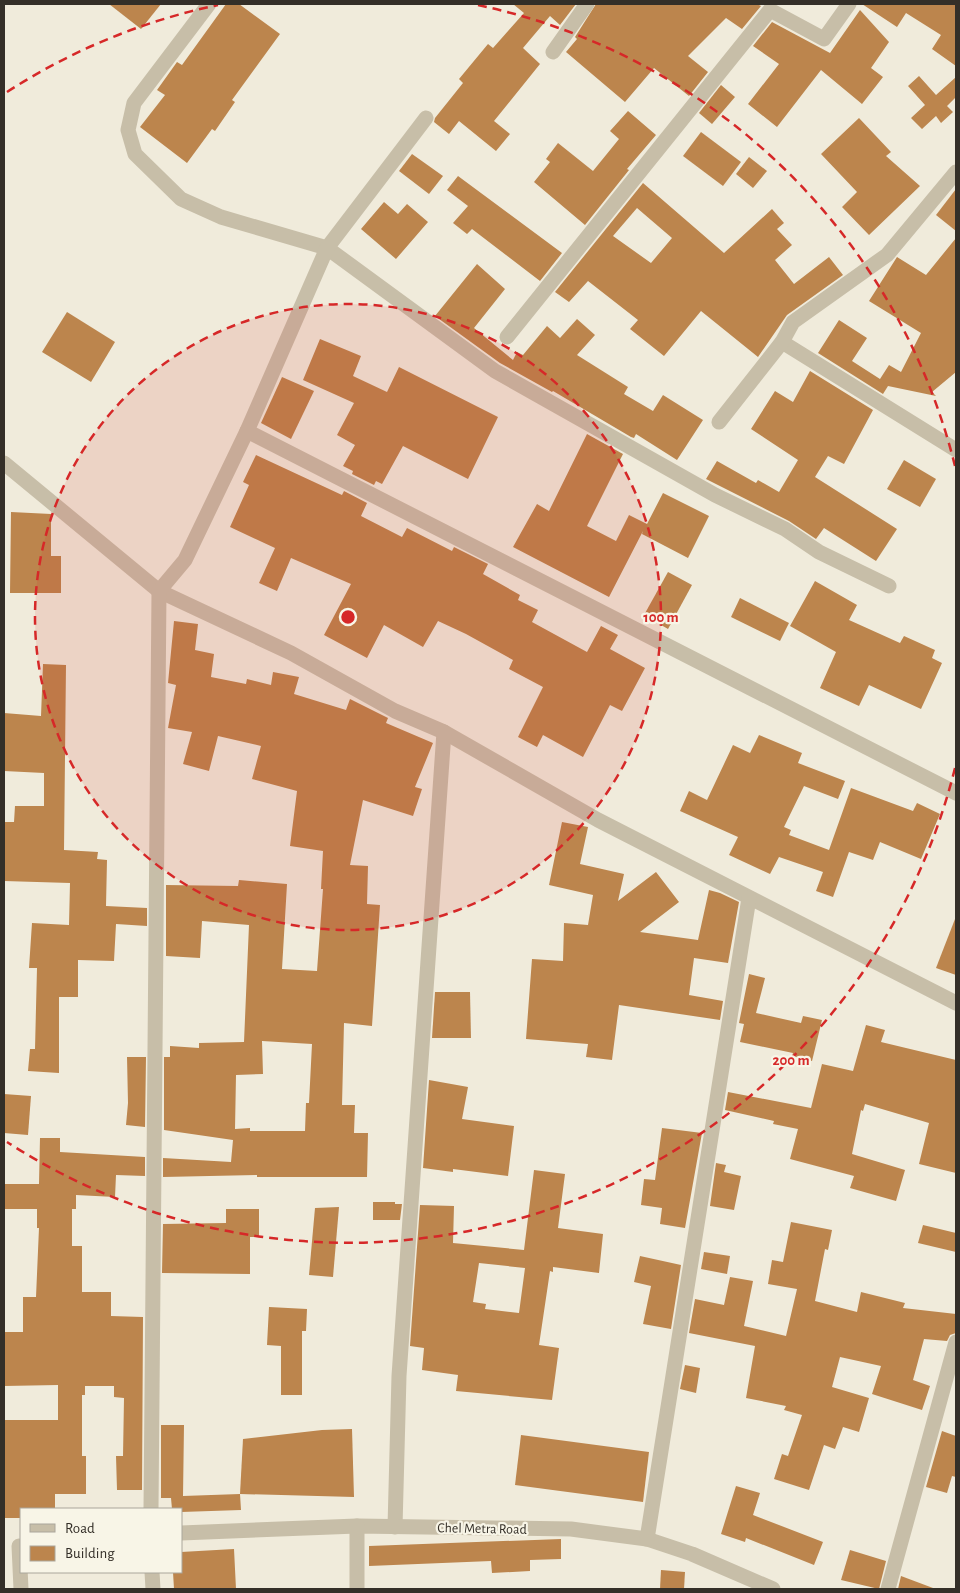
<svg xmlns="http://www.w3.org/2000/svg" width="960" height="1593" font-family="'Alegreya Sans',sans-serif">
<rect width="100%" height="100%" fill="#f0ebdb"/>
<g fill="#bc854d" fill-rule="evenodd">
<polygon points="109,4 161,4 141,29"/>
<polygon points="226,4 239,4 280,34 232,100 235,102 215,131 212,129 187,163 140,127 165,95 157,90 177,62 182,65"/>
<polygon points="513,4 576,4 560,25 550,16 523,48 540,64 494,121 510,134 496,151 459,121 449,134 434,122 435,118 463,83 459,79 488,44 493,48 524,13"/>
<polygon points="596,4 757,4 761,6 742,29 726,18 688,56 708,72 689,96 654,68 625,102 566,52 577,39 575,37"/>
<polygon points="862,4 956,4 956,66 932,49 941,35 906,13 897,27"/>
<polygon points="860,10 889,42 871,68 883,77 862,104 821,70 777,127 748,104 779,64 753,46 772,22 830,53"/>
<polygon points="919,76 936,95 956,77 956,97 947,106 953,112 941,123 936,116 922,129 911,118 925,105 908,86"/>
<polygon points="721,85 735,97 712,124 699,113"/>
<polygon points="628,111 656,135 627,169 629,170 585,225 534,182 550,162 546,159 558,143 593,171 619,139 610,131"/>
<polygon points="859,118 891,152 886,156 920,186 869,235 842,207 857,192 821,154"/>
<polygon points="701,132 741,162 723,186 683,156"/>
<polygon points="412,154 443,176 429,194 399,171"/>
<polygon points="749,157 767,171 753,188 736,174"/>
<polygon points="458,176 562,253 540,281 472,229 467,234 453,223 468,206 447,190"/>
<path d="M643 183 724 253 772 209 784 223 777 229 792 245 775 260 794 284 829 257 843 275 787 315 758 357 701 311 664 356 630 329 638 320 588 281 569 302 555 292ZM637 208 672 238 651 263 613 236Z"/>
<polygon points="956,189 956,231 936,215"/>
<polygon points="384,202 398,214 407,204 428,222 396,259 361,229"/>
<polygon points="956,238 956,372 932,392 936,396 888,386 883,394 818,353 839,320 867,338 852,361 880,379 889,365 901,372 921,333 869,301 897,257 926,275"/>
<polygon points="477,264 505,289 474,328 513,360 517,352 523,355 547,326 560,338 577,319 595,335 577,355 628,387 624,394 653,411 663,395 703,420 677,460 636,434 634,438 631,437 553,391 552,392 500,363 435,316"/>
<polygon points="67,312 115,342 91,382 42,352"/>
<polygon points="320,339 361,356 353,376 387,392 399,367 498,417 468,479 403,446 382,484 376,481 374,485 352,474 353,471 343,466 355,445 337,435 354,403 303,380"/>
<polygon points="810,371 873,410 844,464 828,456 815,477 897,529 876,561 824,528 816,539 789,521 706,479 717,461 756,483 758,480 779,492 798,460 751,429 775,391 793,402"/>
<polygon points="282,377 314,391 291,439 261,423"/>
<polygon points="587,434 623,454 587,526 616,541 629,515 647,524 663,493 709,516 688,558 642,534 643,531 609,597 513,547 537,504 549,511"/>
<polygon points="256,455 342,495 344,491 367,503 361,516 402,537 407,528 452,551 454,547 488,564 483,574 520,595 518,600 538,610 532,622 587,652 601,626 618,635 610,649 645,668 622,711 610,705 583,757 543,735 537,747 518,737 543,687 509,669 513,660 466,634 438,621 423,647 384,625 367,658 324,635 351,584 291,558 277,591 259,583 275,548 230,527 249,485 243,482"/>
<polygon points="904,460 936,479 920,507 887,489"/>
<polygon points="11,512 51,514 51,556 61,556 61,593 10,593"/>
<polygon points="668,572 692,585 668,629 644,615"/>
<polygon points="815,581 857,605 849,620 900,643 904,636 935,650 932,658 942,663 921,709 869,685 859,706 820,688 836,652 790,626"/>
<polygon points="740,598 789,623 780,641 731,617"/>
<path d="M174 621 198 624 195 650 214 654 211 677 246 684 247 679 271 685 273 672 299 677 294 694 346 710 350 699 388 718 386 723 433 743 415 787 422 789 413 816 363 800 350 865 368 866 367 904 380 905 372 1026 344 1023 342 1105H355L354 1133H368L367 1177H257V1175L163 1177V1158L231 1162 233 1140 164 1130V1057H170V1046L199 1048V1043L244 1042 249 925 202 921 200 958 166 956V885L238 886 239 880 287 884 282 969 317 971 323 889H321L323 851 290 846 297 791 252 779 261 746 218 736 209 771 183 764 192 732 168 728 176 685 168 683ZM262 1041 312 1044 309 1103H306L305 1131H250V1128L235 1129 236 1075 263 1074Z"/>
<polygon points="43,664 66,665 64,850 98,852 97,859 107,860 106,906 147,908 147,926 116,924 114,961 78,960 78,997 59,997 59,1073 28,1071 30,1049 35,1049 37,968 29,968 32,923 69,925 70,883 4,881 4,822 14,822 15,806 44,806 44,773 4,771 4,713 41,716"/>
<polygon points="759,735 802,753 798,763 845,781 838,799 804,786 784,827 791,830 789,835 829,850 851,788 913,811 917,803 940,814 921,859 880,842 873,860 849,852 833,897 816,891 823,872 779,857 770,874 729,855 738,837 680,811 689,791 707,800 733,745 750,753"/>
<polygon points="562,822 588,827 580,864 624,874 618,901 656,872 679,902 640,932 698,940 709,890 720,893 739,902 728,963 694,958 689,995 723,1001 720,1020 619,1005 612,1060 586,1057 588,1044 526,1039 532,959 563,961 564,923 588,925 593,895 549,885"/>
<polygon points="955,919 956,919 956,975 936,968"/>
<polygon points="749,974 765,978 756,1013 801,1023 803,1016 822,1020 812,1061 792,1056 793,1053 740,1042 744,1024 739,1023"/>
<polygon points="435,992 470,992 471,1038 432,1038"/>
<polygon points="866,1025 885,1030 881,1042 956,1060 956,1173 919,1164 929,1123 865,1104 863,1111 861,1110 852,1154 905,1170 896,1201 850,1188 854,1176 790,1159 798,1129 773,1124 774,1121 725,1110 728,1092 811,1108 822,1064 853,1071"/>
<polygon points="127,1057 146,1057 145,1127 126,1125 128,1103"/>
<polygon points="429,1080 468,1087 462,1119 514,1126 508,1176 453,1169 453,1172 423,1168"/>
<polygon points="4,1094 31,1096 28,1135 4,1133"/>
<polygon points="662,1128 702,1133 685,1228 660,1224 662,1208 641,1205 644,1179 655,1180"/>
<polygon points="40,1138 60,1138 60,1152 145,1157 145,1176 116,1175 115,1197 76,1195 76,1209 72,1209 72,1246 82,1246 82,1292 111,1292 111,1316 143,1317 142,1490 117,1490 116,1456 123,1456 124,1398 114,1397 114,1386 85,1386 85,1395 82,1395 82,1456 86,1456 86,1494 55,1494 55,1509 21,1509 21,1518 4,1518 4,1420 58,1420 58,1385 4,1386 4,1332 23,1332 23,1297 36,1297 39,1228 37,1228 37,1209 4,1209 4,1184 39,1184"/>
<polygon points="716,1163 726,1165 724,1172 741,1176 734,1210 710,1206"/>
<path d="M534 1170 565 1174 558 1228 603 1234 599 1273 553 1267V1272L550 1271 539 1345 559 1348 552 1400 456 1391 458 1375 422 1370 424 1348 410 1346 420 1205 454 1206 453 1243 524 1250ZM479 1263 525 1268 519 1313 485 1309 486 1304 473 1302Z"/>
<polygon points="373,1202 395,1202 395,1204 402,1204 400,1220 373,1220"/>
<polygon points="339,1207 333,1277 309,1275 315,1208"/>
<polygon points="226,1209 259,1209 259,1237 250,1237 250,1274 162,1273 163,1224 226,1223"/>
<polygon points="791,1222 832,1230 828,1250 825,1249 815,1301 857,1312 861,1292 905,1303 903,1308 956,1314 956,1333 950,1335 947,1341 924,1339 913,1380 930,1386 922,1410 872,1394 881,1366 840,1357 832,1387 869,1398 859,1432 843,1427 835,1449 824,1445 809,1490 774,1479 782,1454 788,1456 802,1415 784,1410 786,1406 746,1398 755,1346 689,1333 695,1299 724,1305 730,1277 753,1281 744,1326 786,1336 797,1289 768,1284 772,1260 783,1262"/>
<polygon points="923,1225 956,1233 956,1252 918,1243"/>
<polygon points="704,1252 730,1256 727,1274 701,1269"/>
<polygon points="640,1256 681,1265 671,1329 643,1324 651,1286 634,1282"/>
<polygon points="269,1307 307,1309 306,1331 302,1331 302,1395 281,1395 281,1346 267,1345"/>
<polygon points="685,1365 700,1368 696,1393 680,1389"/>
<polygon points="161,1425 184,1425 183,1496 240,1494 241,1510 181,1512 181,1509 172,1509 171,1498 161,1498"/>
<polygon points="352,1429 354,1497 240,1494 243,1439 322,1430"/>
<polygon points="942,1431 956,1436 956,1477 952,1476 947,1493 926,1487"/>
<polygon points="521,1435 649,1452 643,1502 515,1485"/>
<polygon points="736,1486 760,1493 753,1515 823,1542 814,1565 746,1538 745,1542 721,1534"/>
<polygon points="561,1539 561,1559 530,1560 530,1571 492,1573 491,1561 369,1566 369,1546"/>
<polygon points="234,1549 236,1589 174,1589 173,1572 181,1572 181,1552"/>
<polygon points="850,1550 886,1561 879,1589 841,1580"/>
<polygon points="661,1570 685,1572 684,1589 660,1589"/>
<polygon points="901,1576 933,1588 933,1589 898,1589"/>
</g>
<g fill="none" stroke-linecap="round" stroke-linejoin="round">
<g stroke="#c7bea8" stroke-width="15">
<polyline points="209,4 134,103 128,130 135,154 181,199 221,217 327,248 495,371 715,495 785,529 819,552 889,586"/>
<polyline points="553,52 587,4"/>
<polyline points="507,337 770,10 824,39 849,4"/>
<polyline points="782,342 956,450"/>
<polyline points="719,422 782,342 793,322 887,255 956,172"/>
<polyline points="247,431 956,793"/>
<polyline points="4,463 159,591 291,653 395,711 444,732 598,820 956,1003"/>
<polyline points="151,1509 159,591 185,560 247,431 327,248 426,118"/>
<polyline points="395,1527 399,1376 444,732"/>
<polyline points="181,1533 357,1526 571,1529 647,1539 692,1554 773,1589"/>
<polyline points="647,1539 749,898"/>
<polyline points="19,1546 21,1589"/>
<polyline points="152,1572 153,1589"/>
<polyline points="357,1589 357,1526"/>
<polyline points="888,1589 956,1342"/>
</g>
</g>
<circle cx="348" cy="617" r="313" fill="#d62828" fill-opacity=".12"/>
<g fill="none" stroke="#d62828" stroke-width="2.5" stroke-dasharray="9 6">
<circle cx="348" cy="617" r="313"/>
<path d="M955 768A626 626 0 0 1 7 1142M7 92A626 626 0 0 1 218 5M478 5A626 626 0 0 1 955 466"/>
</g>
<g text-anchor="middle" stroke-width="4.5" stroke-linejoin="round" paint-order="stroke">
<g font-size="14" fill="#342f28" stroke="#f8f5e7">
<text transform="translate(482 1528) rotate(1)" y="5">Chel Metra Road</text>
</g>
</g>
<circle cx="348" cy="617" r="8" fill="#d62828" stroke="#f8f5e7" stroke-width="2.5"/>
<g font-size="15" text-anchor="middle" font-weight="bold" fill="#d62828" stroke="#f8f5e7" stroke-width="4.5" stroke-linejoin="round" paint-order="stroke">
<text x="661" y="622">100 m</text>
<text x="791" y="1065">200 m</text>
</g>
<rect width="960" height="1593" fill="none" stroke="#342f28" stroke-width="10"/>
<rect x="20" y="1508" width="162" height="65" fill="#f8f5e7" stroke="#aaa69b"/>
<rect x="30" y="1524" width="25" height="8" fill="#c7bea8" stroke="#aaa69b"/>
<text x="65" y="1533" font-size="15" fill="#342f28">Road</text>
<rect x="30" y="1546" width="25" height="15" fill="#bc854d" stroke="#aaa69b"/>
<text x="65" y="1558" font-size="15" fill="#342f28">Building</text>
</svg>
